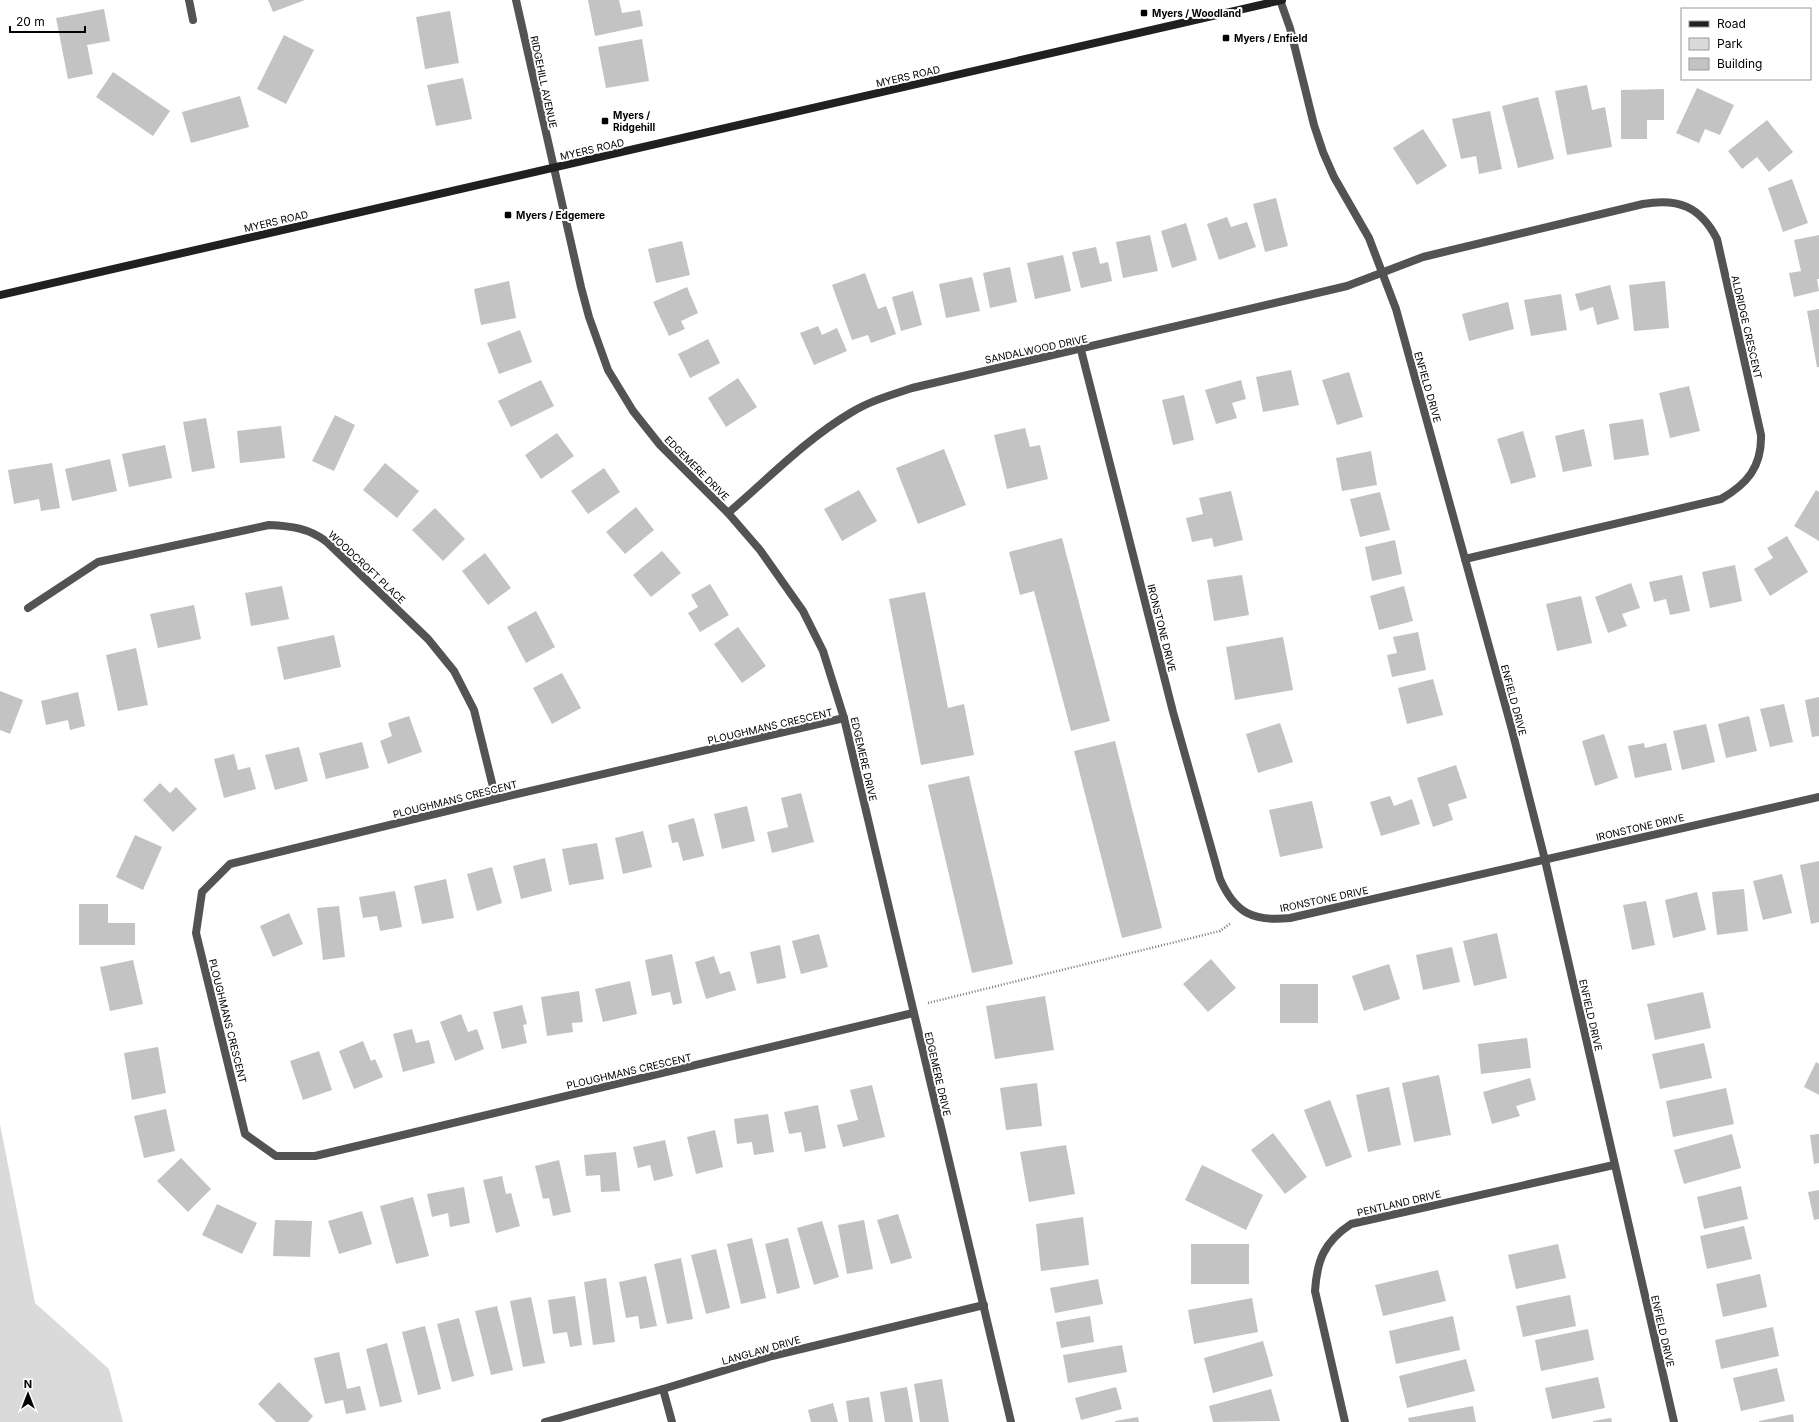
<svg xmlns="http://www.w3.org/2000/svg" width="1819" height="1422" font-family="Inter,sans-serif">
<rect width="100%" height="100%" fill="#fff"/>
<polygon fill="#dadada" points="0,1124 35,1303 109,1369 123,1422 0,1422"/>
<g fill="#c3c3c3">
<polygon points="268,0 305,0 273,12"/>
<polygon points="588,0 619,0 622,13 640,10 643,26 595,36"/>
<polygon points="104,9 110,41 87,45 93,74 68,79 56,18"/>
<polygon points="450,11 459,63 425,69 416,17"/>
<polygon points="284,35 314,50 286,104 257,89"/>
<polygon points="642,39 649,81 606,88 598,47"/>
<polygon points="113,72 170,111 153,136 96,97"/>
<polygon points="463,78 472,119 436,126 427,85"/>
<polygon points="1587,85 1592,110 1605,107 1612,147 1567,155 1555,91"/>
<polygon points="1697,88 1734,105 1720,135 1705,129 1699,143 1676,133"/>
<polygon points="1664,89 1664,120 1647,120 1647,139 1621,139 1621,90"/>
<polygon points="240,96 249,127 191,143 182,112"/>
<polygon points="1538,97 1554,159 1518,168 1502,106"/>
<polygon points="1490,111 1502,169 1479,174 1476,156 1461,159 1452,119"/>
<polygon points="1767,120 1793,152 1769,172 1757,157 1742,169 1728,151"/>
<polygon points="1423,129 1447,166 1417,185 1393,148"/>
<polygon points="1792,179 1808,223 1783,232 1768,188"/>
<polygon points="1276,198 1288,246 1265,252 1253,204"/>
<polygon points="1227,217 1231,227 1247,222 1256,247 1219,260 1207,224"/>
<polygon points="1186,223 1197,260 1172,268 1161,231"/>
<polygon points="1150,235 1158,271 1123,278 1116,242"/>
<polygon points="1819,235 1819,279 1817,279 1819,291 1794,297 1789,273 1801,271 1794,240"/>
<polygon points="682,241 690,275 656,283 648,249"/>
<polygon points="1096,247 1100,264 1108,262 1112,281 1081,288 1072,252"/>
<polygon points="1063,255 1071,291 1035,299 1027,263"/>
<polygon points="1010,267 1017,302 990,308 983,273"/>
<polygon points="865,273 878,309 886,306 896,334 871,343 868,335 852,340 832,285"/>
<polygon points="972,277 980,311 946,318 939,284"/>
<polygon points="509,281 516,318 481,325 474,289"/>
<polygon points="1665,281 1669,328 1634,331 1629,285"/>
<polygon points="1610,285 1619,319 1597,325 1593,307 1580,311 1575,294"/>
<polygon points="687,287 698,313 681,321 685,329 669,336 653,302"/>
<polygon points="913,291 922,325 901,331 892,297"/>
<polygon points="1561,294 1567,330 1531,336 1524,300"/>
<polygon points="1508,302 1514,329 1469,341 1462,314"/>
<polygon points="1819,309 1819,367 1817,367 1807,311"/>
<polygon points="818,326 822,335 837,328 847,351 814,365 800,333"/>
<polygon points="520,330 532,362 499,374 487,343"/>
<polygon points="708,339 720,363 690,378 678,354"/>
<polygon points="1291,370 1299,405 1263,412 1256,377"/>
<polygon points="1349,372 1363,417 1337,425 1322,380"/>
<polygon points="738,378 757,407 726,427 708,398"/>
<polygon points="541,380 554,406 511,427 498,401"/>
<polygon points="1241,380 1246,399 1232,403 1237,418 1216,424 1205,390"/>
<polygon points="1689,386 1700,431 1670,438 1659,393"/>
<polygon points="1184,395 1194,440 1173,445 1162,400"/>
<polygon points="335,415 355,425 334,471 312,461"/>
<polygon points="206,418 215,468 192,472 183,422"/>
<polygon points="1643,419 1649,455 1614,460 1609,424"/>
<polygon points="281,426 285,458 240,463 237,431"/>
<polygon points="1025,428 1030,447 1040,445 1048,479 1007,489 994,435"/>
<polygon points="1584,429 1592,466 1563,472 1555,436"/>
<polygon points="1523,431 1536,477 1511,484 1497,439"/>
<polygon points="557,433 574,456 541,479 525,455"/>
<polygon points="165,445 172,478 129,487 122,454"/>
<polygon points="944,449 966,505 918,524 896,468"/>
<polygon points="1371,451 1377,485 1342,491 1336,458"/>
<polygon points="110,459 117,491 72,501 65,469"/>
<polygon points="52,463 60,508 41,511 39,499 14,504 8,470"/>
<polygon points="385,463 419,491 397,518 363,490"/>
<polygon points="604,468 620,492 588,514 571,491"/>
<polygon points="859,490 877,521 842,541 824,509"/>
<polygon points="1816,490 1819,492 1819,541 1794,526"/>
<polygon points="1231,491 1243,540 1214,547 1212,538 1192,542 1186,518 1203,514 1199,498"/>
<polygon points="1380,492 1390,530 1360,537 1350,499"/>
<polygon points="636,507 654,530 625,554 606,532"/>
<polygon points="435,508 465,539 443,561 412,530"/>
<polygon points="1787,536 1808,572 1770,596 1754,569 1773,558 1767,548"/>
<polygon points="1062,538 1110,721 1071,731 1034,591 1020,595 1009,552"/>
<polygon points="1395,540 1402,574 1372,581 1365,547"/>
<polygon points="662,551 681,573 651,597 633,575"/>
<polygon points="485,553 511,588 488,605 462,571"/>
<polygon points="1735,565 1742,601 1710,608 1702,572"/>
<polygon points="1242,575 1249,615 1214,621 1207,580"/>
<polygon points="1682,575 1690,611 1670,615 1666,599 1654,602 1649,582"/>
<polygon points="1631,583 1640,608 1622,614 1627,626 1608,633 1595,597"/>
<polygon points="710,584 729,615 700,632 688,613 698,607 691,595"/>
<polygon points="282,586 289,619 251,626 245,593"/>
<polygon points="1404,586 1413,621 1379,630 1370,596"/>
<polygon points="925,592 948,708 964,704 974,755 921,765 889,599"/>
<polygon points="1581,596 1592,643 1557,651 1546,604"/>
<polygon points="194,605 201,639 158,648 150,614"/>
<polygon points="536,611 555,647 526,663 507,627"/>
<polygon points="738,627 766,666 742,683 714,644"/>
<polygon points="1418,632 1426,670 1392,677 1387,655 1397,653 1393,637"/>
<polygon points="334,635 341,667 284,680 277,647"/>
<polygon points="1283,637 1293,690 1235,700 1226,647"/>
<polygon points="136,648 148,705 118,711 106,655"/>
<polygon points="562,673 581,708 552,724 533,688"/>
<polygon points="1433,679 1443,715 1407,724 1398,688"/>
<polygon points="0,691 23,700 10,734 0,730"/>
<polygon points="78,692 85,726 70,730 68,720 46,725 41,701"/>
<polygon points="1819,697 1819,736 1812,737 1805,700"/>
<polygon points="1784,704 1793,742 1770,747 1760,709"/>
<polygon points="409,716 422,752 388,764 380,741 392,736 388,723"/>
<polygon points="1749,716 1757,751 1726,758 1718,724"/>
<polygon points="1280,723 1293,762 1258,773 1246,734"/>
<polygon points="1706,724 1715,762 1682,770 1673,731"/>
<polygon points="1604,734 1618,778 1595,786 1582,741"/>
<polygon points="1115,741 1162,928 1122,938 1074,751"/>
<polygon points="362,742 369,768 326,779 319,753"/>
<polygon points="1644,743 1645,748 1666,743 1672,770 1635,778 1628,746"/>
<polygon points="299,747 308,781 275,790 265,755"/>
<polygon points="234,754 238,770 250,767 256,789 224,798 214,759"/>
<polygon points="1456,765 1467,798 1448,804 1453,820 1433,827 1417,778"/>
<polygon points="969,776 1013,964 972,973 928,785"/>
<polygon points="160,783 170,793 176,787 197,809 173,832 143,800"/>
<polygon points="801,793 814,842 772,853 767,832 788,827 781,798"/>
<polygon points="1390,796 1394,806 1412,799 1420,824 1381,836 1370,802"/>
<polygon points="1312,801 1323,848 1280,857 1269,810"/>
<polygon points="747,806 755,841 722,849 714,814"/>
<polygon points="694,818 704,856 683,861 678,842 672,843 668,825"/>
<polygon points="643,831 652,867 623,874 615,838"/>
<polygon points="135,835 162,847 143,890 116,877"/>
<polygon points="597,843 604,879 569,885 562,849"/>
<polygon points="545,858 552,891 521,899 513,866"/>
<polygon points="1819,861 1819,922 1811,924 1800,865"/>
<polygon points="492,867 502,903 477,911 467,874"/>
<polygon points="1782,874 1792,913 1763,920 1753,881"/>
<polygon points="446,879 454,918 422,924 414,886"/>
<polygon points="1744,889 1748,931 1717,935 1712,892"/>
<polygon points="395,891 402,927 380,931 377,916 363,918 359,897"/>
<polygon points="1697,892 1706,930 1673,938 1665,900"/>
<polygon points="1646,901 1655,945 1632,950 1623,905"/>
<polygon points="79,904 108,904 108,923 135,923 135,945 79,945"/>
<polygon points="339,906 345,957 323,960 317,908"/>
<polygon points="289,913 303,944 273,957 260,926"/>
<polygon points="1497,933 1507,978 1474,986 1463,941"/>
<polygon points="819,934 828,967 801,974 792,941"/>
<polygon points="780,945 786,978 757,984 750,952"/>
<polygon points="1452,947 1460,982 1423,990 1416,955"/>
<polygon points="672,954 682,1003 673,1005 670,992 652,996 645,960"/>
<polygon points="714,956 720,974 730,971 736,990 706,999 695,962"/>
<polygon points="1211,959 1236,988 1208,1012 1183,984"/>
<polygon points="133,960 143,1004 110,1011 100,967"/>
<polygon points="1389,964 1400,999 1364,1011 1352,976"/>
<polygon points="630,981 637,1014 603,1022 595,989"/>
<rect x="1280" y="984" width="38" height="39"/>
<polygon points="579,991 583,1022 572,1023 573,1032 547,1036 541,997"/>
<polygon points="1703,992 1711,1028 1655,1040 1647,1004"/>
<polygon points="1045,996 1054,1050 995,1059 986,1006"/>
<polygon points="522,1005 527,1024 523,1025 527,1043 502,1049 493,1012"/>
<polygon points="461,1014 468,1032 477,1029 484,1049 455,1061 440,1022"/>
<polygon points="412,1029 416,1043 429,1040 435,1063 403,1072 393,1034"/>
<polygon points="1527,1038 1531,1068 1481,1074 1478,1044"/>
<polygon points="363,1041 371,1061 375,1059 383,1077 354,1089 339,1051"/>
<polygon points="1704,1043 1712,1078 1660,1089 1652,1054"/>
<polygon points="158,1047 166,1093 132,1100 124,1053"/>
<polygon points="319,1051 332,1090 303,1100 290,1061"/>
<polygon points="1816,1062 1819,1064 1819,1095 1804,1087"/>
<polygon points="1439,1075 1451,1135 1414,1142 1402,1083"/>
<polygon points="1530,1078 1536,1100 1516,1106 1520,1116 1492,1124 1483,1092"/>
<polygon points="1037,1083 1042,1126 1006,1130 1000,1088"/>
<polygon points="872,1085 885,1137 843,1147 837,1125 858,1120 850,1090"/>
<polygon points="1389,1087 1401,1145 1368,1152 1356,1095"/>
<polygon points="1726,1088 1734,1124 1673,1137 1666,1101"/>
<polygon points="1330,1100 1352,1157 1326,1167 1304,1110"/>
<polygon points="818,1105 826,1148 805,1152 801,1132 789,1134 784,1112"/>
<polygon points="166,1109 175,1151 144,1158 134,1116"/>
<polygon points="768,1114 774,1152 754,1155 752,1142 737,1144 734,1119"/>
<polygon points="715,1130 723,1167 696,1174 687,1137"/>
<polygon points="1273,1133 1307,1177 1285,1194 1251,1150"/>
<polygon points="1732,1134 1741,1168 1684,1184 1674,1150"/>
<polygon points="1819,1134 1819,1163 1814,1164 1810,1135"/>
<polygon points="665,1140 673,1176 654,1181 650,1165 638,1168 633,1147"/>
<polygon points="1066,1145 1075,1194 1029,1202 1020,1152"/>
<polygon points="616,1152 620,1191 601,1192 600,1175 586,1176 584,1155"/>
<polygon points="181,1158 211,1189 188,1212 157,1181"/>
<polygon points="559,1160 571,1212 553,1216 549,1198 543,1199 535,1166"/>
<polygon points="1202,1165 1263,1195 1246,1230 1185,1200"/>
<polygon points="502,1176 506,1194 511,1193 520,1226 496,1233 483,1180"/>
<polygon points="1741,1186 1748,1219 1704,1229 1697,1197"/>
<polygon points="464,1187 470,1223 450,1227 448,1213 432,1217 427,1194"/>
<polygon points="1819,1190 1819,1219 1814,1220 1808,1192"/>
<polygon points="413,1197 429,1256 396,1264 380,1206"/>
<polygon points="217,1204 257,1223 242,1254 202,1235"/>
<polygon points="362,1211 372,1244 339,1254 328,1221"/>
<polygon points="898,1214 912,1258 891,1264 877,1220"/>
<polygon points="1083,1217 1089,1265 1041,1271 1036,1224"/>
<polygon points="275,1220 312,1221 310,1257 273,1256"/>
<polygon points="864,1220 873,1269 847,1274 838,1225"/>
<polygon points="822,1221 839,1277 814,1285 797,1228"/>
<polygon points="1744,1226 1752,1259 1707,1269 1700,1236"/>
<polygon points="752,1238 766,1298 741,1304 727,1244"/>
<polygon points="788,1238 800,1288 777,1294 765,1244"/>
<rect x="1191" y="1244" width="58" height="40"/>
<polygon points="1558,1244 1566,1278 1516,1289 1508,1255"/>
<polygon points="716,1249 730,1308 706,1314 691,1255"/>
<polygon points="681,1258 693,1319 667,1324 654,1264"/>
<polygon points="1438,1270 1446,1301 1383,1316 1375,1285"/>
<polygon points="1760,1274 1767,1307 1723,1317 1716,1284"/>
<polygon points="646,1276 657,1326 640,1329 638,1316 626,1318 619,1282"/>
<polygon points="606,1278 615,1342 593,1345 584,1282"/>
<polygon points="1098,1279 1103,1304 1055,1313 1050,1288"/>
<polygon points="1570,1295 1576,1326 1523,1337 1516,1306"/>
<polygon points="575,1296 582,1345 570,1347 567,1332 553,1334 548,1300"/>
<polygon points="531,1297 545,1363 523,1367 510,1301"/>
<polygon points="1252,1298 1258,1332 1194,1344 1188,1310"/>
<polygon points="497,1306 513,1370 491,1375 475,1311"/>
<polygon points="1090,1316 1094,1342 1061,1348 1056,1322"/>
<polygon points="1453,1316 1460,1350 1396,1364 1389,1331"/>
<polygon points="459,1318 474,1376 452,1382 437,1324"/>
<polygon points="425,1326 441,1389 418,1395 402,1332"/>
<polygon points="1773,1327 1779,1356 1721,1369 1715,1340"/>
<polygon points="1588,1329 1594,1360 1541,1371 1535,1340"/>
<polygon points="1263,1341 1273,1376 1213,1393 1204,1358"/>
<polygon points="387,1343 402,1402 380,1407 366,1349"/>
<polygon points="1122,1345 1127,1372 1068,1383 1063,1355"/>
<polygon points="339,1352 347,1389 360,1386 366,1410 346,1414 343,1400 325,1404 314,1358"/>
<polygon points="1466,1359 1475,1391 1407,1408 1399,1376"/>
<polygon points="1777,1368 1785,1401 1741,1411 1733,1378"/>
<polygon points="1598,1377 1605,1408 1552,1419 1545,1388"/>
<polygon points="942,1379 949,1422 920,1422 914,1384"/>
<polygon points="279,1382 313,1416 308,1422 276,1422 258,1404"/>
<polygon points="907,1387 913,1422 885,1422 880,1392"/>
<polygon points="1116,1387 1122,1409 1081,1420 1075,1398"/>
<polygon points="1271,1389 1280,1421 1213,1422 1209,1406"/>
<polygon points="869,1397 873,1422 849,1422 846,1401"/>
<polygon points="833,1403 838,1422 811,1422 808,1410"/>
<polygon points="1473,1406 1476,1422 1409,1422 1408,1418"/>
<polygon points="1793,1414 1794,1422 1759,1422 1759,1421"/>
<polygon points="1138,1417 1139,1422 1115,1422 1115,1421"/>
<polygon points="1611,1418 1612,1422 1593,1422 1593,1421"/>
</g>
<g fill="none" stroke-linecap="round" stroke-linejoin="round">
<polyline stroke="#757575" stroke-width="2.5" stroke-dasharray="1 2" stroke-linecap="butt" points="928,1003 1220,931 1231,923"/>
<g stroke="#535353" stroke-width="8">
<polyline points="189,0 193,20"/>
<polyline points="516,0 581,287 589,317 608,370 633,411 660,445 728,513 760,550 803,611 823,651 844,718 1011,1422"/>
<polyline points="1280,0 1290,28 1314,125 1323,152 1334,177 1369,238 1396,309 1465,559 1512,730 1545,860 1674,1422"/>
<path d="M1081 350 1173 712 1220 879C1235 913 1253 922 1290 918L1819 797"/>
<path d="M728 513C768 479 806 439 852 412 870 401 891 395 912 388L1347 286 1423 257 1643 204C1678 198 1700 206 1717 239L1761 435C1762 467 1747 484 1721 499L1465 559"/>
<path d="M28 608 98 562 269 525C291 526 309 528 327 542L428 639 454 671 474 710 496 799"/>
<polyline points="844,718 496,799 230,864 202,892 196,933 245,1134 276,1156 315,1156 913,1013"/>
<polyline points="663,1389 672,1422"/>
<polyline points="545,1422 663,1389 772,1356 984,1305"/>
<path d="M1345 1422 1315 1291C1317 1260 1324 1242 1351 1224L1614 1165"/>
</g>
<polyline stroke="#202020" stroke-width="8" points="0,295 1282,0"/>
</g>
<g fill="#000" stroke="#fff" stroke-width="1.5">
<rect x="1140" y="9" width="8" height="8" rx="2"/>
<rect x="1222" y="34" width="8" height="8" rx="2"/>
<rect x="601" y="117" width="8" height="8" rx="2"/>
<rect x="504" y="211" width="8" height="8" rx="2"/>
</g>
<g text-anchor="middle" stroke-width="4" stroke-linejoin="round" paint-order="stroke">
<g font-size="10" font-weight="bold" fill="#000" stroke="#fff" text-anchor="start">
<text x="1152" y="17">Myers / Woodland</text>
<text x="1234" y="42">Myers / Enfield</text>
<text x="613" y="119">Myers /<tspan x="613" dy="12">Ridgehill</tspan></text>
<text x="516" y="219">Myers / Edgemere</text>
</g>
<g font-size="10" fill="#000" stroke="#fff">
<text transform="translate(908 76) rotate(-13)" y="4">MYERS ROAD</text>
<text transform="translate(544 82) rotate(78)" y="4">RIDGEHILL AVENUE</text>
<text transform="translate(592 149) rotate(-13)" y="4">MYERS ROAD</text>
<text transform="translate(276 221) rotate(-13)" y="4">MYERS ROAD</text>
<text transform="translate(1747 327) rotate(77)" y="4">ALDRIDGE CRESCENT</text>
<text transform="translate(1036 349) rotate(-12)" y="4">SANDALWOOD DRIVE</text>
<text transform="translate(1428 387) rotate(74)" y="4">ENFIELD DRIVE</text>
<text transform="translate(697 468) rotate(45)" y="4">EDGEMERE DRIVE</text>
<text transform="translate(367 567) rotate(43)" y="4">WOODCROFT PLACE</text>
<text transform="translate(1162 628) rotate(76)" y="4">IRONSTONE DRIVE</text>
<text transform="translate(1514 700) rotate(75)" y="4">ENFIELD DRIVE</text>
<text transform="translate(770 726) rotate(-13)" y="4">PLOUGHMANS CRESCENT</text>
<text transform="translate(864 759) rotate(77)" y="4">EDGEMERE DRIVE</text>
<text transform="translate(455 799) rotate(-14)" y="4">PLOUGHMANS CRESCENT</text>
<text transform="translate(1640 827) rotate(-13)" y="4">IRONSTONE DRIVE</text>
<text transform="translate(1324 899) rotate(-12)" y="4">IRONSTONE DRIVE</text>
<text transform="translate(1591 1015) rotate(77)" y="4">ENFIELD DRIVE</text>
<text transform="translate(228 1021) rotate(76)" y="4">PLOUGHMANS CRESCENT</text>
<text transform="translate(629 1071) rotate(-13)" y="4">PLOUGHMANS CRESCENT</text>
<text transform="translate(938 1074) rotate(77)" y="4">EDGEMERE DRIVE</text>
<text transform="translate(1399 1203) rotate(-13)" y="4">PENTLAND DRIVE</text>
<text transform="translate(1663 1331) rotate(77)" y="4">ENFIELD DRIVE</text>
<text transform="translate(761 1350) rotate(-16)" y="4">LANGLAW DRIVE</text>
</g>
</g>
<rect x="1681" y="8" width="130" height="72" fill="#ffffff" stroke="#999999"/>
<rect x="1689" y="21" width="20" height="6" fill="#202020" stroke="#999999"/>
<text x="1717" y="28" font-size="12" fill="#000000">Road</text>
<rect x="1689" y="38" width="20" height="12" fill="#dadada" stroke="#999999"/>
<text x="1717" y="48" font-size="12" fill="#000000">Park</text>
<rect x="1689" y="58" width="20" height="12" fill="#c3c3c3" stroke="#999999"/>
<text x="1717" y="68" font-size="12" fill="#000000">Building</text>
<g transform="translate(28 1394)" stroke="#ffffff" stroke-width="3" paint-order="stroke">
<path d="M0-3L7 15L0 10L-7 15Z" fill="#000000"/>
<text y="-6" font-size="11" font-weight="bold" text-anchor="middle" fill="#000000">N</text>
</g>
<path d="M10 26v6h75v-6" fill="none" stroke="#000000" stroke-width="2"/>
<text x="16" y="26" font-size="12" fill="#000000" stroke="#ffffff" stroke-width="3" paint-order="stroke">20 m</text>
</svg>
